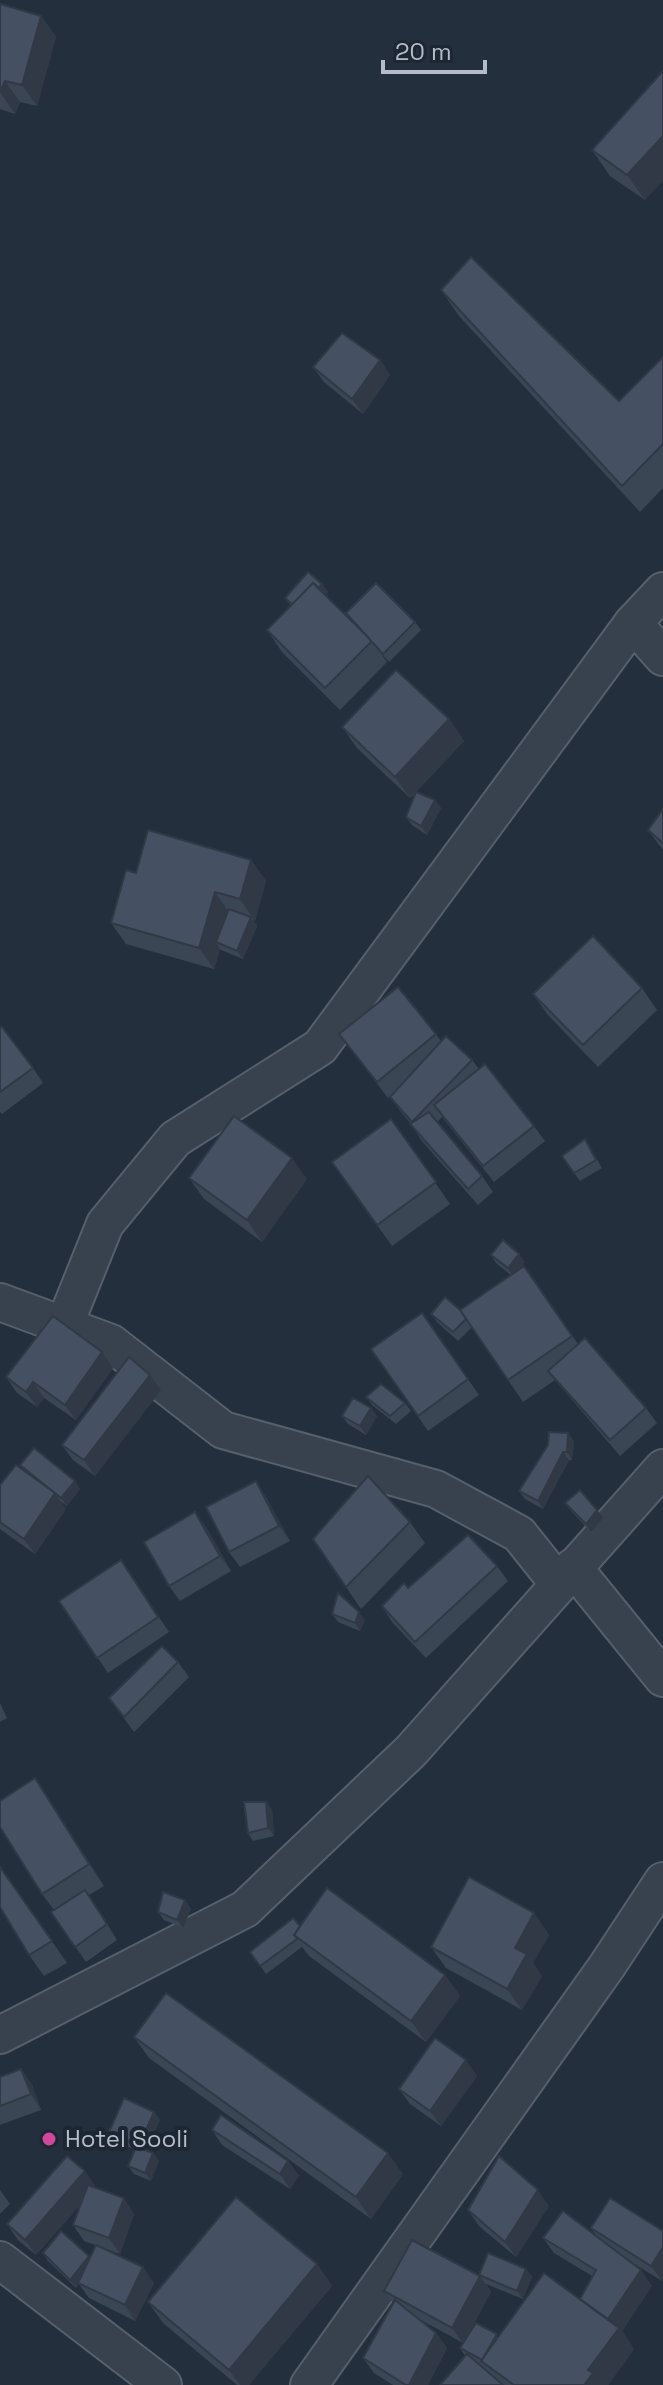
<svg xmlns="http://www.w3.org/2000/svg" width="663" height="2385" font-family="'Space Grotesk',sans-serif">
<rect width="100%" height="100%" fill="#242f3e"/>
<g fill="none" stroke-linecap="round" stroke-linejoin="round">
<g stroke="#565f6c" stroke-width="40">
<g id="minor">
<polyline points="663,591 633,623 663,657"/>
<polyline points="0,1302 111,1343 223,1430 436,1489 519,1534 558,1583"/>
<polyline points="64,1326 105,1224 175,1139 320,1047 633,623"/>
<polyline points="573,1567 663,1678"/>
<polyline points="0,2035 245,1909 411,1751 663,1468"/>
<polyline points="0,2260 163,2385"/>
<polyline points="309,2385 607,1966 663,1881"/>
</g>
</g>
<use href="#minor" stroke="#38414e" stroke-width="36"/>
</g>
<g fill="#3b4654">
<polygon points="0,4 41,16 56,37 37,106 20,102 15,114 0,109"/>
<polygon points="663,71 645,200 610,176 592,150"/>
<polygon points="441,290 619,401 663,357 663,488 640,512 459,316"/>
<polygon points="380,360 390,375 363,414 324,382 313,367"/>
<polygon points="322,584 328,592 325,595 350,620 346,613 415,622 421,630 389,662 380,652 387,662 340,710 282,652 267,630 291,606 285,598"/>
<polygon points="449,719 464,741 416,792 435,800 441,808 427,835 412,825 406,817 416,793 410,798 357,748 342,727"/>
<polygon points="663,809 663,849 659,845 648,830"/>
<polygon points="251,860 266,881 255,921 253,920 257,926 243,959 221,950 220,949 214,969 126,944 111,923 136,873"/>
<polygon points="642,988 657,1010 598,1067 548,1015 533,994"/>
<polygon points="0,1028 33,1068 43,1083 2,1114 0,1112"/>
<polygon points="339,1034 436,1034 441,1041 472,1060 479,1069 534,1126 545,1141 494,1182 442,1117 437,1122 482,1176 493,1192 478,1205 421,1140 411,1124 401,1112 390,1097 395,1091 388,1098"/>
<polygon points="391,1119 450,1204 392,1246 332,1162"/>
<polygon points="585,1139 602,1168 580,1181 562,1156"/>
<polygon points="189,1178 307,1179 262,1242 204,1199"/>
<polygon points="491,1255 525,1262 519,1269 524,1266 578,1344 646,1408 657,1423 620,1456 555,1380 523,1402 472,1327 458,1341 437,1322 431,1314 460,1310 511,1275 496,1263"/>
<polygon points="422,1313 479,1395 428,1431 371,1349"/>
<polygon points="102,1352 113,1368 76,1420 44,1398 37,1407 17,1393 6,1377"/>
<polygon points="150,1375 161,1390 95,1476 73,1460 62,1445"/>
<polygon points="366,1397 405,1403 411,1411 396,1424 372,1405"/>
<polygon points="342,1416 377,1416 366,1435 348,1424"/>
<polygon points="574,1441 572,1460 569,1460 543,1509 525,1499 519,1491"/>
<polygon points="20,1465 75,1481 80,1489 67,1506 60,1501 66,1509 35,1554 0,1529 0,1485 24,1471"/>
<polygon points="266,1497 290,1541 240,1567 229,1552"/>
<polygon points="565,1503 603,1518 591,1532 571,1511"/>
<polygon points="410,1522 425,1543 361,1609 313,1539"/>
<polygon points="206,1527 231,1571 180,1601 169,1586"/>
<polygon points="121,1560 169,1632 108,1673 59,1601"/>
<polygon points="497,1566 508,1581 426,1658 392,1622 382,1606 408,1588"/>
<polygon points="332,1614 365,1620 360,1631 338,1622"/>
<polygon points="178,1662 189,1677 134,1732 109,1698"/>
<polygon points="0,1703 7,1718 0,1722"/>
<polygon points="35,1778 104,1886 89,1895 117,1940 86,1962 51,1912 54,1910 42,1894"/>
<polygon points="266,1802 272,1810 274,1836 253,1841 248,1833"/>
<polygon points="0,1867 67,1963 44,1976 29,1955"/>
<polygon points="185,1900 191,1909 183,1928 164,1920 158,1912"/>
<polygon points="534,1913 549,1935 533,1963 542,1976 522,2010 446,1968 431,1947"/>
<polygon points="300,1926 445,1975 460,1996 426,2042 309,1956 302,1947 266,1974 250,1952"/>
<polygon points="134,2037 403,2174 371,2219 149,2058"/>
<polygon points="21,2069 32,2085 41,2110 0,2125 0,2077"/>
<polygon points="477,2076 441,2126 410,2104 399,2089"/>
<polygon points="154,2112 160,2120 146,2150 153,2153 159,2161 151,2181 134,2174 128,2166 135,2150 114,2140 109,2132"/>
<polygon points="212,2130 288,2161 299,2176 290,2189 222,2145"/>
<polygon points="96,2187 95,2188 134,2214 120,2254 84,2241 73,2225 80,2205 36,2255 18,2240 7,2224"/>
<polygon points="0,2190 10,2204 0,2214"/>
<polygon points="549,2206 516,2257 479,2226 468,2210"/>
<polygon points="591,2228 663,2231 663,2279 662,2281 628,2260 652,2286 622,2331 634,2349 608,2385 440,2385 465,2356 460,2348 463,2343 419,2319 436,2333 447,2348 428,2385 393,2385 374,2373 363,2358 393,2303 384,2291 526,2269 532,2277 523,2299 486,2284 491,2292 466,2338 499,2337 580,2299 592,2276 554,2253 543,2238 597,2237"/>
<polygon points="43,2253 90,2257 154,2283 135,2321 89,2298 79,2284 76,2288 48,2261"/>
<polygon points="317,2264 332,2286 249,2385 237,2385 163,2323 148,2302"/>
</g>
<g fill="#303945">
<polygon points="41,16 56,37 37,106 22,85"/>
<polygon points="5,81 20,102 15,114 0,92"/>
<polygon points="663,136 663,181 645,200 627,175"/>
<polygon points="380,360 390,375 363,414 352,399"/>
<polygon points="322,584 328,592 304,618 299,610"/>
<polygon points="449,719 464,741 410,798 395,777"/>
<polygon points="435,800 441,808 427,835 421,826"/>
<polygon points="251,860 266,881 255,921 240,899"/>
<polygon points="215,892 230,914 216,942 220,949 214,969 199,948"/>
<polygon points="251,917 257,926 243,959 237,951"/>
<polygon points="292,1158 307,1179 262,1242 247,1220"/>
<polygon points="519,1254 525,1262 513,1276 508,1268"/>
<polygon points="102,1352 113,1368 76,1420 65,1405"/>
<polygon points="150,1375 161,1390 95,1476 84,1460"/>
<polygon points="33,1382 44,1398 37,1407 26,1392"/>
<polygon points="371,1408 377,1416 366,1435 360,1426"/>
<polygon points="568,1433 574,1441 572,1460 567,1452"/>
<polygon points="563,1452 569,1460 543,1509 538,1501"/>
<polygon points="75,1481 80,1489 67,1506 61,1498"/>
<polygon points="256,1481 266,1497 290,1541 279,1526"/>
<polygon points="55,1493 66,1509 35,1554 24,1539"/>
<polygon points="597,1510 603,1518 591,1532 586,1524"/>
<polygon points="195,1512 206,1527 231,1571 220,1556"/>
<polygon points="359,1612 365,1620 360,1631 355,1623"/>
<polygon points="35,1778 50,1800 104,1886 89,1864"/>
<polygon points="266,1802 272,1810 274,1836 268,1828"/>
<polygon points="185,1900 191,1909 183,1928 177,1920"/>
<polygon points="534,1913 549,1935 533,1963 542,1976 522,2010 507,1989 515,1948"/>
<polygon points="445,1975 460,1996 426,2042 411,2021"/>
<polygon points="466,2060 477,2076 441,2126 430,2111"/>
<polygon points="21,2069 32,2085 41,2110 31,2094"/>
<polygon points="154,2112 160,2120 144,2154 139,2146"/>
<polygon points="153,2153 159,2161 151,2181 145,2173"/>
<polygon points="388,2153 403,2174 371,2219 356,2197"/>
<polygon points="288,2161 299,2176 290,2189 280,2174"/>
<polygon points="85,2171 96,2187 36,2255 25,2240"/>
<polygon points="538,2190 549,2206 516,2257 505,2242"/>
<polygon points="124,2198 134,2214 120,2254 109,2238"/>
<polygon points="663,2247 663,2279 662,2281 651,2266"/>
<polygon points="89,2256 95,2264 76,2288 70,2280"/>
<polygon points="317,2264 332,2286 249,2385 240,2385 229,2370"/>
<polygon points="143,2267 154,2283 135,2321 125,2305"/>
<polygon points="526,2269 532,2277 523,2299 517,2291"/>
<polygon points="641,2270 652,2286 622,2331 634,2349 608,2385 584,2385 607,2321"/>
<polygon points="480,2276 491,2292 463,2343 452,2328"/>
<polygon points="436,2333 447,2348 428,2385 409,2385"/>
</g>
<g fill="#455162" stroke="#303945" stroke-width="2">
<polygon points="0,4 41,16 22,85 5,81 0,92"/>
<polygon points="663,71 663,136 627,175 592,150"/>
<polygon points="471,257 619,401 663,357 663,444 622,486 441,290"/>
<polygon points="342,333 380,360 352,399 313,367"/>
<polygon points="308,572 322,584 319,588 313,583 293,605 285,598"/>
<polygon points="313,583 372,641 325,688 267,630"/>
<polygon points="376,583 415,622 383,654 346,613"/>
<polygon points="396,670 449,719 395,777 342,727"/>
<polygon points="416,792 435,800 421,826 406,817"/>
<polygon points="663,809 663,843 648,830"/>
<polygon points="148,830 251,860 240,899 215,892 199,948 111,923 126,870 136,873"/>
<polygon points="229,909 251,917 237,951 216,942"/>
<polygon points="593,936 642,988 583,1045 533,994"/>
<polygon points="398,987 436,1034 377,1082 339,1034"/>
<polygon points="2,1027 33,1068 0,1092 0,1028"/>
<polygon points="446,1036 472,1060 412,1122 390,1097"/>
<polygon points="485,1064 534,1126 483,1166 434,1105"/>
<polygon points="429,1112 482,1176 468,1189 410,1124"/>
<polygon points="234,1116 292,1158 247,1220 189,1178"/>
<polygon points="391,1119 436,1182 377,1225 332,1162"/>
<polygon points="585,1139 596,1160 574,1173 562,1156"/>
<polygon points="503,1240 519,1254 508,1268 491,1255"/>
<polygon points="524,1266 572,1336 508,1380 460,1310"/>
<polygon points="445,1297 460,1310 466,1319 453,1332 431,1314"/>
<polygon points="422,1313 468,1379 418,1416 371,1349"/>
<polygon points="53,1316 102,1352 65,1405 33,1382 26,1392 6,1377"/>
<polygon points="585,1338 646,1408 610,1440 548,1371"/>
<polygon points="129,1357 150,1375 84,1460 62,1445"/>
<polygon points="381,1384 405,1403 390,1416 366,1397"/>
<polygon points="353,1398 371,1408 360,1426 342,1416"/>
<polygon points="549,1432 568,1433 567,1452 563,1452 538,1501 519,1491 548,1445"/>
<polygon points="34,1448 75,1481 61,1498 20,1465"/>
<polygon points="16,1465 55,1493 24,1539 0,1522 0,1485"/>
<polygon points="368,1476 410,1522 346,1587 313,1539"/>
<polygon points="256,1481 279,1526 229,1552 206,1507"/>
<polygon points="580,1490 597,1510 586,1524 565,1503"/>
<polygon points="195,1512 220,1556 169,1586 144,1542"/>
<polygon points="468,1535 497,1566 415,1642 382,1606 404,1583 408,1588"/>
<polygon points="121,1560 158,1617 97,1658 59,1601"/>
<polygon points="338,1593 359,1612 355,1623 332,1614"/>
<polygon points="162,1646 178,1662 124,1717 109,1698"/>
<polygon points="35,1778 89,1864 42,1894 0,1827 0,1801"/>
<polygon points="244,1802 266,1802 268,1828 248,1833"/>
<polygon points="0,1867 52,1941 29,1955 0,1907"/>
<polygon points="469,1877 534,1913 515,1948 527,1954 507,1989 431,1947"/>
<polygon points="327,1888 445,1975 411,2021 294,1935"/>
<polygon points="85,1890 107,1924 75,1947 51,1912"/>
<polygon points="163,1892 185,1900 177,1920 158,1912"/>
<polygon points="293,1918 300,1926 294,1935 297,1939 260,1966 250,1952"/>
<polygon points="166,1993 388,2153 356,2197 134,2037"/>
<polygon points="435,2038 466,2060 430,2111 399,2089"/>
<polygon points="21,2069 31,2094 0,2106 0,2077"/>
<polygon points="124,2098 154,2112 139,2146 109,2132"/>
<polygon points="221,2115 288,2161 280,2174 212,2130"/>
<polygon points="136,2147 153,2153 145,2173 128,2166"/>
<polygon points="67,2156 85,2171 25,2240 7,2224"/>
<polygon points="499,2156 538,2190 505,2242 468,2210"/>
<polygon points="88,2185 124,2198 109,2238 73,2225"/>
<polygon points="236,2197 317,2264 229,2370 148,2302"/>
<polygon points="610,2198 663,2231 663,2247 651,2266 591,2228"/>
<polygon points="563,2211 641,2270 608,2319 580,2299 596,2270 543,2238"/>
<polygon points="61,2231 89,2256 70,2280 43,2253"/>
<polygon points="412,2240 480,2276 452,2328 384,2291"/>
<polygon points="96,2245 143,2267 125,2305 78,2283"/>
<polygon points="488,2253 526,2269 517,2291 479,2275"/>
<polygon points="544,2273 619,2328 588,2370 593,2373 584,2385 514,2385 481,2361"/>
<polygon points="395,2300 436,2333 409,2385 406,2385 363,2358"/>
<polygon points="476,2323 497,2334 482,2360 460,2348"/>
<polygon points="467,2354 503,2385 440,2385"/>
</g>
<circle fill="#d1479c" stroke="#1d2633" stroke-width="3" cx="49" cy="2139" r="8"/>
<g text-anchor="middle" stroke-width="8" stroke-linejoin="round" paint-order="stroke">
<g font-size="24" fill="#b4bcc9" stroke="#1d2633" text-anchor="start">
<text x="65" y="2147">Hotel Sooli</text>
</g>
</g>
<path d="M383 60v12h102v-12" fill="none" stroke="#b4bcc9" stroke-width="4"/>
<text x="395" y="60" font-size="24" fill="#b4bcc9" stroke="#1d2633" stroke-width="6" paint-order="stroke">20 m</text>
</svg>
